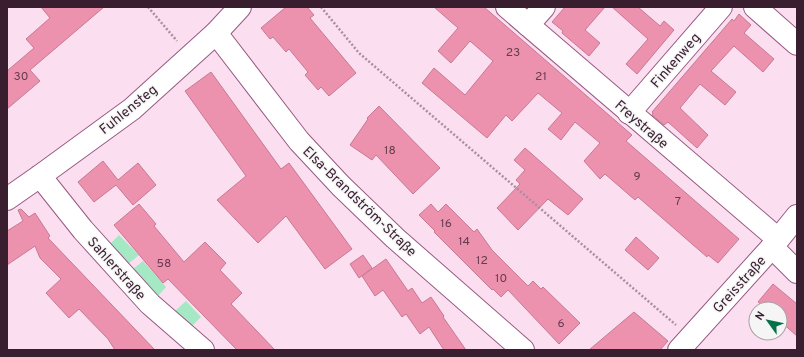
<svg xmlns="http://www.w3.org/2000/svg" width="804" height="357" font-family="Overpass,sans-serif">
<rect width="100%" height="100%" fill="#fcdef1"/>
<g fill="#a5e8c4">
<polygon points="119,235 139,255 128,264 110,244"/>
<polygon points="143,261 166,287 158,296 133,269"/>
<polygon points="186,301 201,317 191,327 175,311"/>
</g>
<g fill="#ec92ae" stroke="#c77991">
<polygon points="41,7 104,7 30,70 40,81 7,109 7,71 34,48 26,39 50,18"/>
<polygon points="286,7 307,7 314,15 310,18 356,73 329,96 321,87 318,90 305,75 308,72 289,49 286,52 273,37 270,39 261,28"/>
<polygon points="434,7 484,7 632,135 626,141 739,239 718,263 708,255 707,257 638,197 635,200 605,174 600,179 584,161 600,143 575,122 561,140 548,129 562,113 538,93 512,121 506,115 487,138 422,83 434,68 465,95 493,61 470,41 451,63 438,51 458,28"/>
<polygon points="565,7 605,7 585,30 600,43 589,56 562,33 563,31 552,22"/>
<polygon points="612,7 638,7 660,26 664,21 674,30 637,74 626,64 648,39"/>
<polygon points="739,14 751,25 744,33 774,59 763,72 734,46 711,71 736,92 725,105 700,84 680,108 708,135 697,148 668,122 664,125 652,115 653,113 652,112 732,19 734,21"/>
<polygon points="211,72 281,169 289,163 352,249 325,269 286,216 258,243 217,200 246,176 185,91"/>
<polygon points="379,106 440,168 413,194 376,155 372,160 350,145 368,119 367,118"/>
<polygon points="525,148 583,199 568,215 548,199 518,230 497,208 520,184 516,180 525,170 514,160"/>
<polygon points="103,161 118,180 138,163 156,185 133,205 116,185 94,202 78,182"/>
<polygon points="139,204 156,224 154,226 184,262 205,242 226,263 220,270 242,293 231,304 275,350 237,350 168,279 163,283 114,225"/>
<polygon points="431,204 438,212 446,204 474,232 477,229 492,250 528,286 533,281 541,289 543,287 580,323 559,344 508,290 501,297 493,289 492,290 434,232 435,231 419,215"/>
<polygon points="21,209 29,217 35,213 50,236 48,238 155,350 115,350 108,339 79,309 69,318 46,293 61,279 40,258 35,246 7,265 7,231 23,221 18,210"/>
<polygon points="636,237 659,258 648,270 625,250"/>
<polygon points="363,255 372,268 359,278 350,264"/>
<polygon points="386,259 408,291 412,288 422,303 431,297 444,316 443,317 466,350 444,350 429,327 420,334 406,314 402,317 383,290 375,296 362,276"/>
<polygon points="773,284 797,304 797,336 780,321 780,309 766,309 758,302"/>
<polygon points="634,312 668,341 660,350 589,350"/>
</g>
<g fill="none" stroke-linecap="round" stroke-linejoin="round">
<g stroke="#985984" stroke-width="24">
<g id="minor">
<polyline points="507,7 778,239"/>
<polyline points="755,7 797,44"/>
<polyline points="528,25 544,7"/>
<polyline points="216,33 299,141 341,186 395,238 523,350"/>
<polyline points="629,113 721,7"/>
<polyline points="40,176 83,230 150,304 203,350"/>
<polyline points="7,199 40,176 132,109 216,33 240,7"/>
<polyline points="772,247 797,272"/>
<polyline points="679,350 772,247 797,216"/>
</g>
</g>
<g stroke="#aa8da0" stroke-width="2.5" stroke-dasharray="2 2" stroke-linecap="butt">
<polyline points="148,7 177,41"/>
<polyline points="321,7 359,53 676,325"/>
</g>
<use href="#minor" stroke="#fff" stroke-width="22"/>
</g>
<g text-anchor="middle" stroke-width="3" stroke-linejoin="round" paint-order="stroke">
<g font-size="12" fill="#663b50">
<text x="513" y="56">23</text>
<text x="21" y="80">30</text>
<text x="541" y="80">21</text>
<text x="390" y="154">18</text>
<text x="637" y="180">9</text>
<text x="678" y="205">7</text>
<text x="446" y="227">16</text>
<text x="464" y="245">14</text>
<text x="482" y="264">12</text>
<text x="164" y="267">58</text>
<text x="501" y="282">10</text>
<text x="561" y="327">6</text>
</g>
<g font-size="14" fill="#391e30" stroke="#f5f5f5">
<text transform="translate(675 60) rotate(-49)" y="5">Finkenweg</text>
<text transform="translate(128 109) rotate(-39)" y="5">Fuhlensteg</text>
<text transform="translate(642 124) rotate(41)" y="5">Freystraße</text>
<text transform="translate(360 201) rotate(44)" y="5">Elsa-Brandström-Straße</text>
<text transform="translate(117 268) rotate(48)" y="5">Sahlerstraße</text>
<text transform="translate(739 284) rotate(-48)" y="5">Greisstraße</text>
</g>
</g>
<rect width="804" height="357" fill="none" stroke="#391e30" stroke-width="16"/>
<g transform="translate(768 321) rotate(303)"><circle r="19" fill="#f5f5f5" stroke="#aa9fa6"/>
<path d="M0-3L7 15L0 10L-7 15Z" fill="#06724a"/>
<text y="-6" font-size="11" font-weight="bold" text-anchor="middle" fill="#391e30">N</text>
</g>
</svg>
